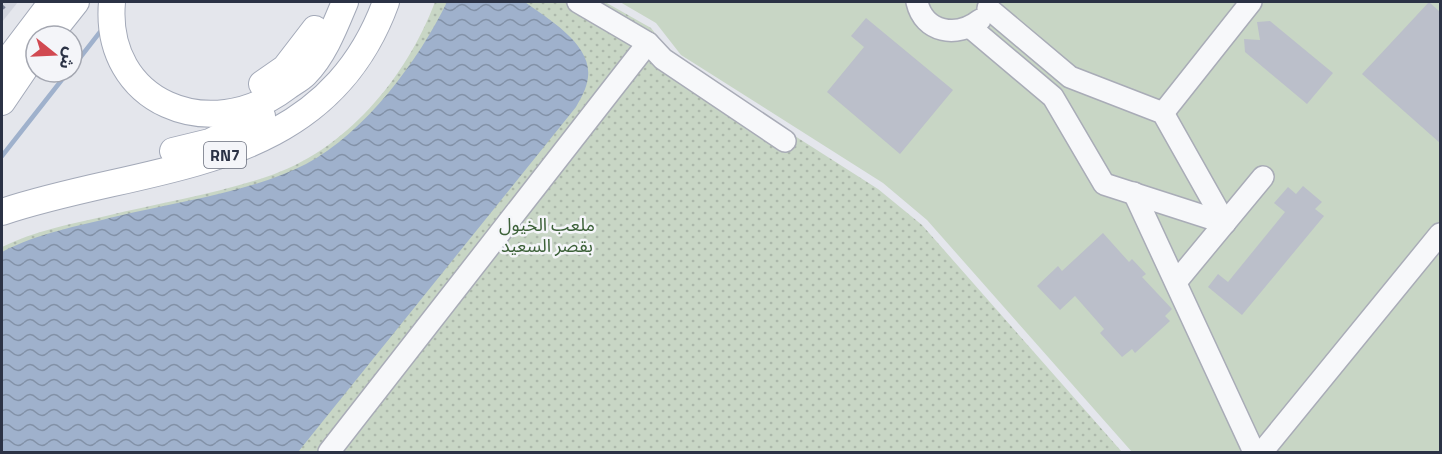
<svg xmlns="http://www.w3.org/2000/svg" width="1442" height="454" font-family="'Titillium Web','Noto Sans Arabic',sans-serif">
<defs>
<pattern id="park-dots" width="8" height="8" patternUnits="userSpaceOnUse" patternTransform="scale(1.5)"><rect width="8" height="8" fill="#c8d6c5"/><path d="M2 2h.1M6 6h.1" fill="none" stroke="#acb8ab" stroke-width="1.8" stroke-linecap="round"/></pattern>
<pattern id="water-waves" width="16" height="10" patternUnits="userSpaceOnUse" patternTransform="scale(1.5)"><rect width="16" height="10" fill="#9fb1cc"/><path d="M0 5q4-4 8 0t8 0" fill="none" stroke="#8291a7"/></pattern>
</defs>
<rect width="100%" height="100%" fill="#e4e6ec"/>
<polygon fill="#d2d5de" points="2,2 18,2 2,22"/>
<path fill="url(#park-dots)" d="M435 2H605L651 28 676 60 878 189 922 225 1122 452H2V247C34 231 71 224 106 216 159 203 215 194 266 177 346 151 406 78 435 2Z"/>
<polygon fill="#c8d6c5" points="620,2 1440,2 1440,452 1132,452 927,220 883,183 681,55 656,23"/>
<path fill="url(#water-waves)" d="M447 2H525C548 19 592 44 588 77 587 88 581 98 576 107L298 452H2V252C38 233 78 226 118 216 177 202 254 191 306 164 365 133 419 60 447 2Z"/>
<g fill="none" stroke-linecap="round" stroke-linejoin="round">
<g stroke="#9fb1cc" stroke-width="4.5">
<polyline points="72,68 100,32"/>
<polyline points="2,156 68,72"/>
</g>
</g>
<g fill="#bbbfca">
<polygon points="1429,2 1440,12 1440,143 1362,74"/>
<polygon points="866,18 953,90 900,154 827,92 864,47 851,36"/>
<polygon points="1270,21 1333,73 1307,104 1245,52 1244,39 1260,40 1257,22"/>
<polygon points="1303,186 1322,202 1315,209 1324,216 1242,315 1208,287 1218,274 1228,282 1285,212 1274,203 1288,187 1296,194"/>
<polygon points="1103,233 1129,262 1132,259 1146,274 1142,277 1172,309 1165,316 1170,321 1135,353 1132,349 1122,357 1100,333 1104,329 1075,296 1060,310 1037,286 1058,266 1062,271"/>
</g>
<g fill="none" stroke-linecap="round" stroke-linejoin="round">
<g stroke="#a9acb7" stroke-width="24">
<g id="minor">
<polyline points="578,2 648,43 663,59 785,141"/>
<path d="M917 2C924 33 957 38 980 20"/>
<polyline points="988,8 1070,77 1163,113 1225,223"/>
<polyline points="970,27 1053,97 1104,184 1225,223"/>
<polyline points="1163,113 1251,2"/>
<polyline points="1134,193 1254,452"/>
<polyline points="1176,282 1263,177"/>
<polyline points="329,452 648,43"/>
<polyline points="1262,452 1440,234"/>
</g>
</g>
<g stroke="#a3a9b8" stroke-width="28">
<g id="major">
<path d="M112 2C103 103 210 146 287 87 292 83 300 79 305 74 324 55 335 26 345 2"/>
<polyline points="49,36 76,2"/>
<polyline points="2,68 52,2"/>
<polyline points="262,84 285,68 315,29"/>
<polyline points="2,102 36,52"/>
<polyline points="173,151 210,142 262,116"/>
<path d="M2 212C147 163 323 175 386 2"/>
</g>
</g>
<use href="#minor" stroke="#f7f8fa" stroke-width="21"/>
<use href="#major" stroke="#fff" stroke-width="26"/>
<polyline stroke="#7d8496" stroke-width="4.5" stroke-dasharray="3 6" stroke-linecap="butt" points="2,8 7,2"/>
</g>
<g text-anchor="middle" stroke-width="5" stroke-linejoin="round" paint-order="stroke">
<rect fill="#f4f5f9" stroke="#676c7b" stroke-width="1.5" x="204" y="142" width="42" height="26" rx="4.5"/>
<g font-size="16" font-weight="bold" fill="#2b3245">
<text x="225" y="161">RN7</text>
</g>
<g font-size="18" fill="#3c6138" stroke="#f4f5f9">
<text x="547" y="231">ملعب الخيول<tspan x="547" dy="21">بقصر السعيد</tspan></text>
</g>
</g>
<rect width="1442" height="454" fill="none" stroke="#2b3245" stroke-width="6"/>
<g transform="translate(54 54) rotate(108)"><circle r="28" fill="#f4f5f9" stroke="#a4a7b1" stroke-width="1.5"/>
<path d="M0-4.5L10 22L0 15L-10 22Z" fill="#d14951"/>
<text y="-9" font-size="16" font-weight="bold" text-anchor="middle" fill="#2b3245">ش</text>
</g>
</svg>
